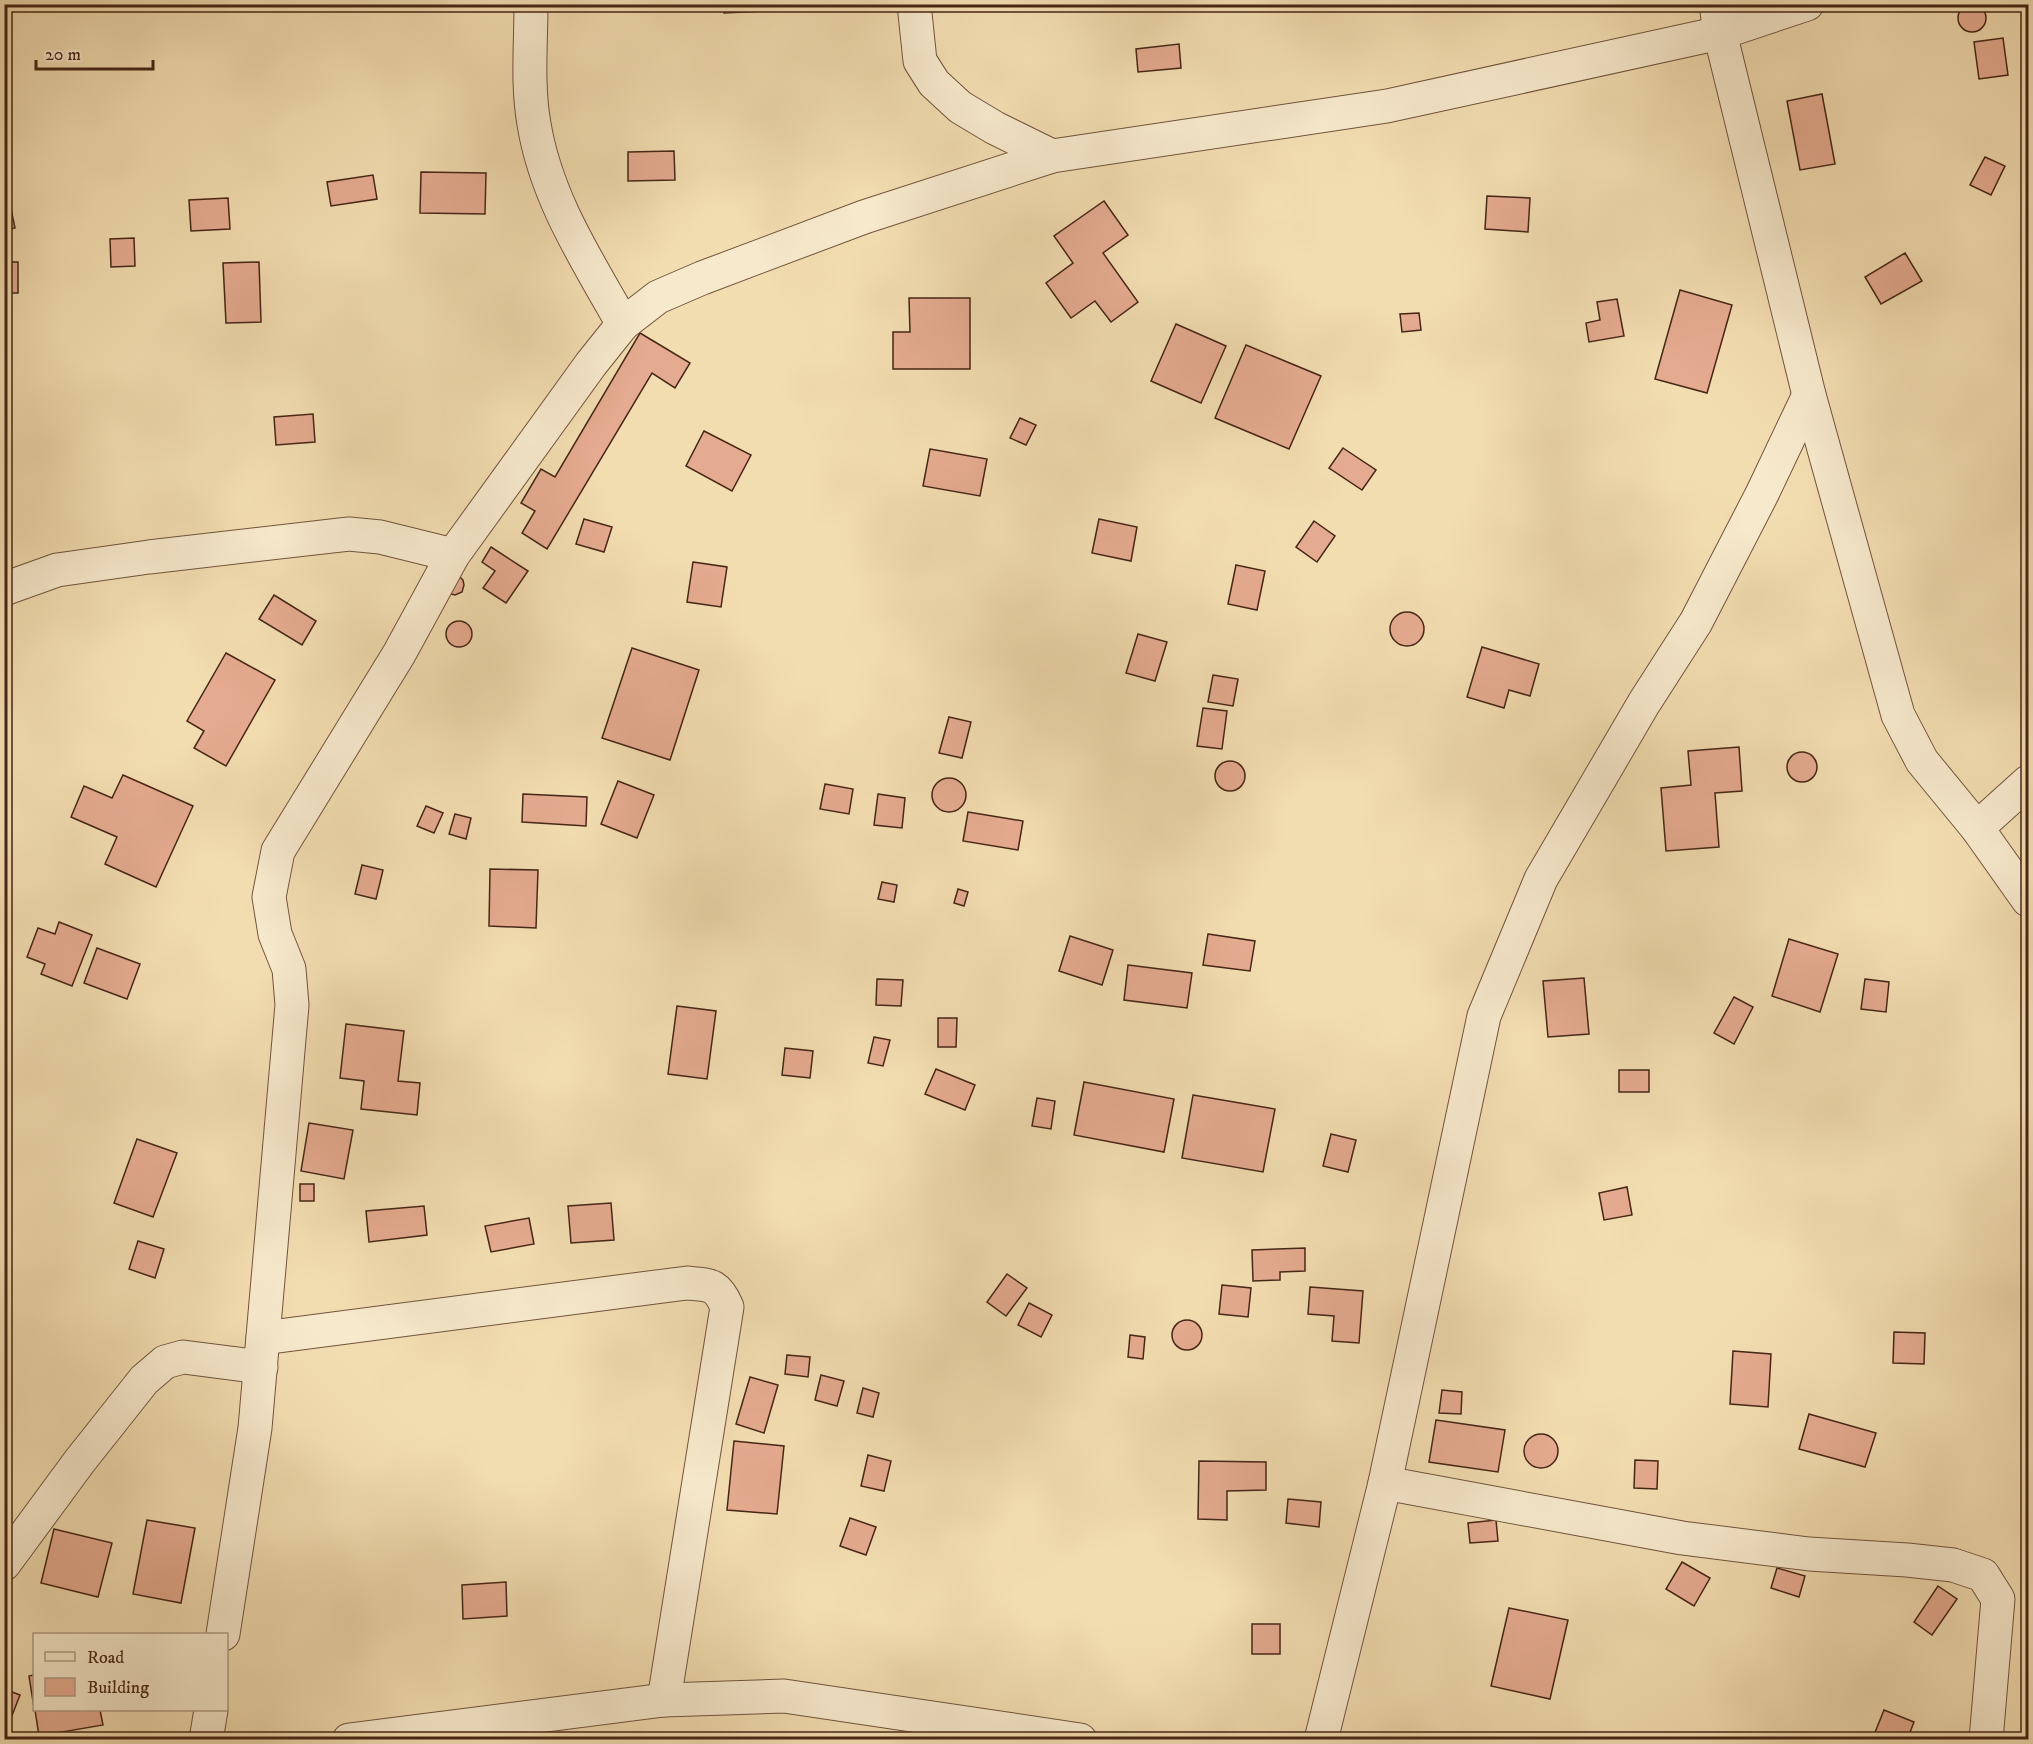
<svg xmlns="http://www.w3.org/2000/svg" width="2033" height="1744" font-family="'IM FELL DW Pica',serif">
<rect width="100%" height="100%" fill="#f2ddb1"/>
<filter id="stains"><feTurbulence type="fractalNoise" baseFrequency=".00333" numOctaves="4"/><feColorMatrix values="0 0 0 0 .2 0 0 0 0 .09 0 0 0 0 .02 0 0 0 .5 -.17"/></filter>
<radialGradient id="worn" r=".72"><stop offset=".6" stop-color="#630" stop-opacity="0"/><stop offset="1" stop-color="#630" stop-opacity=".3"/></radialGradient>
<g fill="#e5ab90" stroke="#462615" stroke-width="1.5">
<polygon points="724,4 786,4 787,10 724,13"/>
<circle cx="1972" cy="18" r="14"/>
<polygon points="2003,38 2008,75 1979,79 1974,42"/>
<polygon points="1179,44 1181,68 1138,72 1136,49"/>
<polygon points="1822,94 1835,164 1800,170 1787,101"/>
<polygon points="674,151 675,180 628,181 628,152"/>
<polygon points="1985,157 2005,166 1991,195 1970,185"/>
<polygon points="421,172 486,173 485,214 420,213"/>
<polygon points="373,175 377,199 331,206 327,182"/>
<polygon points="4,195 8,195 15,228 4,230"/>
<polygon points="1487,196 1530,198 1528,232 1485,229"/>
<polygon points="228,198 230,229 191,231 189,200"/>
<polygon points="1104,201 1128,235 1103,253 1138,302 1111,322 1095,301 1071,318 1046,283 1073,263 1054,236"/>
<polygon points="134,238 135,266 111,267 110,239"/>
<polygon points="1905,253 1922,281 1881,304 1865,277"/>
<rect x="4" y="262" width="14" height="31"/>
<polygon points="259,262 261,322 226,323 223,263"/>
<polygon points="1680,290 1732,305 1707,393 1655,379"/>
<polygon points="909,298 970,298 970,369 893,369 893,332 910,332"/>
<polygon points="1617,299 1624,336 1589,342 1586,323 1600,320 1597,302"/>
<polygon points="1419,313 1421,330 1402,332 1400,314"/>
<polygon points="1176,324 1226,346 1201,403 1151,381"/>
<polygon points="640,333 690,363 675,388 652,373 547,549 522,533 535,511 521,503 541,469 555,477"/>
<polygon points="1246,345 1321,376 1289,449 1215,418"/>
<polygon points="313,414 315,442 276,445 274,417"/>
<polygon points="1020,418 1036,425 1026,445 1010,438"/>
<polygon points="704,431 751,455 732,491 686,466"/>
<polygon points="1343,448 1376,470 1362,490 1329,468"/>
<polygon points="930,449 987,459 980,496 923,486"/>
<polygon points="584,519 612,527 604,552 576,544"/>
<polygon points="1099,519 1137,527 1131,561 1092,553"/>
<polygon points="1314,521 1335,536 1317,562 1296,547"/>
<polygon points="491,547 528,571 506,603 483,588 495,571 482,562"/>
<polygon points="693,562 727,567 721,607 687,602"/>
<polygon points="1236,565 1265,571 1257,610 1228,604"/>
<polygon points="458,575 463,580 464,585 462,592 455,595 447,593"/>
<polygon points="274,595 316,621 302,645 259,619"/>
<circle cx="1407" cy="629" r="17"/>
<circle cx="459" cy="634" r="13"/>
<polygon points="1138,634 1167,642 1155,681 1126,673"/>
<polygon points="1482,647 1539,664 1530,696 1509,690 1504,708 1467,697"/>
<polygon points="632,648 699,670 670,760 602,738"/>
<polygon points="226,653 275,680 226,766 194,748 204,731 187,721"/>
<polygon points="1213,675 1238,679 1233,706 1208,702"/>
<polygon points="1203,708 1227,711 1222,749 1197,746"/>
<polygon points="949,717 971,722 962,758 939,753"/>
<polygon points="1739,747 1742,791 1715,793 1719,847 1666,851 1661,788 1691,785 1688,751"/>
<circle cx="1802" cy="767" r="15"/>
<circle cx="1230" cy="776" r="15"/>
<polygon points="123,775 193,806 156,887 105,864 117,837 71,817 84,786 112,798"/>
<circle cx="949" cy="795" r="17"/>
<polygon points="618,781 654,795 637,838 601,824"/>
<polygon points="825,784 853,789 849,814 820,809"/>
<polygon points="523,794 587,797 586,826 522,822"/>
<polygon points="878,794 905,798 902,828 874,825"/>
<polygon points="426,806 443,813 434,833 417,826"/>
<polygon points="968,812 1023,821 1018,850 963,841"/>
<polygon points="455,814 471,818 466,839 449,834"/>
<polygon points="362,865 383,870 376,899 355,894"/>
<polygon points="490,869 538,870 536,928 489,926"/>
<polygon points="882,882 897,885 894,902 878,899"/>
<polygon points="958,889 968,892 964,906 954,903"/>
<polygon points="59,922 92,935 72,986 41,974 45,964 27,957 38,928 55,934"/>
<polygon points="1208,934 1255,941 1250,971 1203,965"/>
<polygon points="1070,936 1113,950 1102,985 1059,971"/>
<polygon points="1789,939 1838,954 1820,1012 1772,996"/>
<polygon points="97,948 140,964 127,999 84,983"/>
<polygon points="1128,965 1192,973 1187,1008 1124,1000"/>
<polygon points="1584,978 1589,1034 1548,1037 1543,981"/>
<polygon points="877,979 903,980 901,1006 876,1005"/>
<polygon points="1865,979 1889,982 1886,1012 1861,1009"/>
<polygon points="1734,997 1753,1007 1734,1044 1714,1033"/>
<polygon points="677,1006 716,1011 707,1079 668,1074"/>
<polygon points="938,1018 957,1018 956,1047 938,1047"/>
<polygon points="346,1024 404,1031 398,1081 420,1083 417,1115 361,1109 364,1081 340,1078"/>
<polygon points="874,1037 890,1040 883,1066 868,1063"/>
<polygon points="785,1048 813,1051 810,1078 782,1075"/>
<polygon points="936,1069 975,1085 965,1110 925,1094"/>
<rect x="1619" y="1070" width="30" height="22"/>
<polygon points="1084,1082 1174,1099 1164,1152 1074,1135"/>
<polygon points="1193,1095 1275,1109 1263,1172 1182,1158"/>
<polygon points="1037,1098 1055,1101 1051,1129 1032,1126"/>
<polygon points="309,1123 353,1130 344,1179 301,1171"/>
<polygon points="1331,1134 1356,1140 1348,1172 1323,1166"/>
<polygon points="137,1139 177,1153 153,1217 114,1203"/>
<rect x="300" y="1184" width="14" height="17"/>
<polygon points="1627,1187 1632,1215 1604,1220 1599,1193"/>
<polygon points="611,1203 614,1240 571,1243 568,1206"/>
<polygon points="424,1206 427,1235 369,1242 366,1211"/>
<polygon points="529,1218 534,1244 491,1252 485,1226"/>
<polygon points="138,1241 164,1249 155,1278 129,1269"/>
<polygon points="1305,1248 1305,1271 1280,1272 1280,1280 1253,1281 1252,1250"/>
<polygon points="1007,1274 1027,1288 1006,1316 987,1302"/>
<polygon points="1222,1285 1251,1288 1248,1317 1219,1314"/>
<polygon points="1310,1287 1363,1291 1359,1343 1332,1341 1334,1316 1308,1314"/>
<polygon points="1029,1303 1052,1315 1041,1337 1018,1325"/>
<circle cx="1187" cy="1335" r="15"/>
<polygon points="1894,1332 1925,1333 1924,1364 1893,1363"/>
<polygon points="1130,1335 1145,1337 1143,1359 1128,1357"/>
<polygon points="1733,1351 1771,1354 1768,1407 1730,1404"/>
<polygon points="787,1355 810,1357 808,1377 785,1374"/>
<polygon points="821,1375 844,1381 837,1406 815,1400"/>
<polygon points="750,1377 778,1385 764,1433 736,1424"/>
<polygon points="863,1388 879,1393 873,1417 857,1413"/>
<polygon points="1442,1390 1462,1392 1461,1414 1439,1413"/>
<polygon points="1809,1414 1876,1433 1865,1467 1799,1449"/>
<polygon points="1436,1420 1505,1430 1498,1472 1429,1462"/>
<circle cx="1541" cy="1451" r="17"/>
<polygon points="734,1441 784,1446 777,1514 727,1510"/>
<polygon points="868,1455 891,1461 884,1491 861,1486"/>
<polygon points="1635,1460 1658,1461 1657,1489 1634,1488"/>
<polygon points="1199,1461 1266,1462 1266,1490 1227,1491 1227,1520 1198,1519"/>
<polygon points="1288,1499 1321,1502 1319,1527 1286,1523"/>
<polygon points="850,1518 876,1527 866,1555 840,1546"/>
<polygon points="147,1520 195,1528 181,1603 133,1594"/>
<polygon points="1496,1520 1498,1541 1470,1543 1468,1523"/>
<polygon points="54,1529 112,1543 98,1597 41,1583"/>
<polygon points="1682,1562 1710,1578 1694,1606 1666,1589"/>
<polygon points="1777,1568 1805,1576 1799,1597 1771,1588"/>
<polygon points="506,1582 507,1616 463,1619 462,1585"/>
<polygon points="1938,1586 1957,1599 1932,1635 1914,1622"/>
<polygon points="1509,1608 1568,1620 1550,1699 1491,1686"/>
<rect x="1252" y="1624" width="28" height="30"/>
<polygon points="34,1675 34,1708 29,1676"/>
<polygon points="4,1689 20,1695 4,1736"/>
<polygon points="35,1710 100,1710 103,1725 39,1736"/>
<polygon points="1884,1710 1914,1722 1907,1740 1884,1740 1874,1735"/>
</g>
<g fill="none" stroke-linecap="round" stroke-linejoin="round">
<g stroke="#71543c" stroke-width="35">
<g id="minor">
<path d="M531 4C531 44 527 85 534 124 546 198 587 260 623 324"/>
<polyline points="914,4 920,61 934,83 960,107 995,128 1052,156"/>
<polyline points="1716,4 1720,33 1809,395 1898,715 1922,761 1977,828 2028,900"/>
<polyline points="4,589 57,570 149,557 349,534 380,537 453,555"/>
<polyline points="1977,828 2028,782"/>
<path d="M263 1338 687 1283C711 1285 717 1284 727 1307L664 1700"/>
<polyline points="1385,1483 1682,1538 1809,1554 1907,1560 1953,1565 1983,1575 1998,1599 1986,1740"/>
<polyline points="4,1564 79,1462 144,1380 165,1362 183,1357 261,1367"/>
<polyline points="223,1634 255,1428 292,1005 289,969 275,934 269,897 278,851 399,654 453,555 591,364 623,324 658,297 702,278 864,217 1052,156 1387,106 1720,33 1807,4"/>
<polyline points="206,1740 211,1710"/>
<polyline points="349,1740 664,1700 784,1696 1080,1740"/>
<polyline points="1321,1740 1385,1483 1484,1016 1541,879 1644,703 1696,622 1762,494 1809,395"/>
</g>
</g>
<use href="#minor" stroke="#f7e9cc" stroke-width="33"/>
</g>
<rect width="2033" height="1744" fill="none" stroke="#f2ddb1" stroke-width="24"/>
<rect x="6" y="6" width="2021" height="1732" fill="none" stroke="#462615" stroke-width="3"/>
<rect x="12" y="12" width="2009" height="1720" fill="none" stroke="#462615" stroke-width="1.5"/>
<rect x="33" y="1633" width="195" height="78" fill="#f7e9cc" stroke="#b09b83" stroke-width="1.5"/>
<rect x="45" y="1652" width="30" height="9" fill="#f7e9cc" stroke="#b09b83" stroke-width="1.5"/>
<text x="87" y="1663" font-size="18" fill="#462615">Road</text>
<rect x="45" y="1678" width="30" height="18" fill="#e5ab90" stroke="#b09b83" stroke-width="1.5"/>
<text x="87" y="1693" font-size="18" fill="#462615">Building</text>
<path d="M36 60v9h117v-9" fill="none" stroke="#462615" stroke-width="3"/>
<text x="45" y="60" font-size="18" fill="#462615" stroke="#f7e9cc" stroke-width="4.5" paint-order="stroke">20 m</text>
<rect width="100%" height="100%" filter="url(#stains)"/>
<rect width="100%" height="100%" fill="url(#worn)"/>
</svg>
